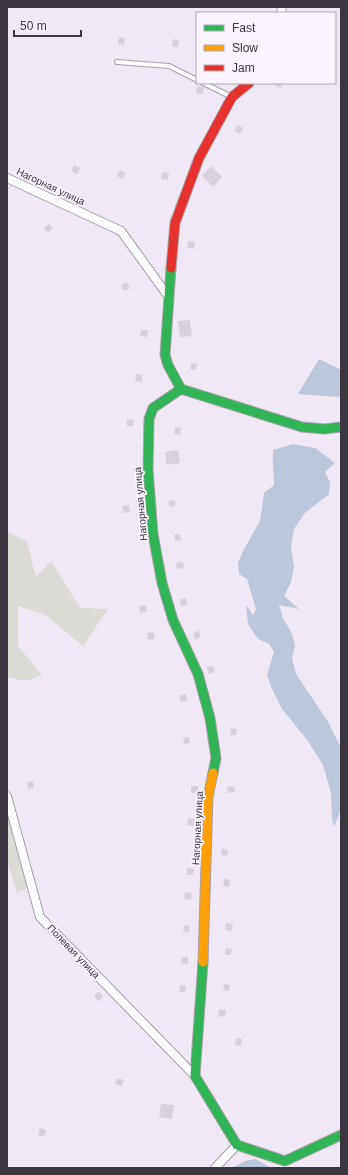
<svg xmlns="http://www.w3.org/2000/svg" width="348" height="1175" font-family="Arial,sans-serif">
<rect width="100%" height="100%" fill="#f1e8f5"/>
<g fill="#dcdbd5">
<polygon points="7,532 27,541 36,577 51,561 80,608 108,609 83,646 44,614 18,606 18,646 42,675 25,681 7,677"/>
<polygon points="7,807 30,887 17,893 7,860"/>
</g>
<g fill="#bcc7dd">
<polygon points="319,359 341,370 341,392 339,397 298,394"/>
<path d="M293 444 315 448 335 463 325 472 330 482 329 494 305 513 294 529 291 547 294 567 291 582 284 596 299 609 279 605 283 618 292 634 295 646 292 658 296 674 327 720 341 748V809L334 827 332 819 331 793 323 765 308 741 282 709 272 689 267 675 274 652 269 644 258 639 248 624 246 605 253 615 256 609 247 579 239 574 238 563 244 549 260 521 264 493 274 485C274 473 272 462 273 450Z"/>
<polygon points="255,1159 272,1168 232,1168 245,1161"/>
</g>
<g fill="#d8d1dc">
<polygon points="119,37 125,38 124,45 118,44"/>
<polygon points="173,39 179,40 178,47 172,46"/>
<polygon points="276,83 283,83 281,88 275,86"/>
<polygon points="197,86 204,87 203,94 196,93"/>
<polygon points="238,125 243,128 240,134 234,131"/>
<polygon points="74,165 80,168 77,174 71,171"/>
<polygon points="211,166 222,177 213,187 202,176"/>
<polygon points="120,170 126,173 122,179 117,176"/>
<polygon points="162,172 169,173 168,180 161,179"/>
<polygon points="49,224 53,228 48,233 44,228"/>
<polygon points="188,241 195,242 194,249 187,248"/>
<polygon points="127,282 130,288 124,291 121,285"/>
<polygon points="190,320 192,336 180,337 178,321"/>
<polygon points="141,330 148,330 147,337 140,336"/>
<polygon points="191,363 197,364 196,370 190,369"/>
<polygon points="136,374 142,375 142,382 135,381"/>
<polygon points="127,419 134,420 133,426 127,426"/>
<polygon points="175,427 181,428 180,435 174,434"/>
<polygon points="178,450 180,463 167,465 165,452"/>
<polygon points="169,500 176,501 175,507 169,506"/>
<polygon points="129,505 130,512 124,513 122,506"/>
<polygon points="180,534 181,540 175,541 174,535"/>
<polygon points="183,562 184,568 177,569 176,563"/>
<polygon points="186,598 187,605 181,606 180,599"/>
<polygon points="146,605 147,612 140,613 139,606"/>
<polygon points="198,630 201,636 196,640 193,634"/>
<polygon points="153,632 155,639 148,640 147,633"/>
<polygon points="213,666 215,672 209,674 207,667"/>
<polygon points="186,694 187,701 181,702 179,696"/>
<polygon points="236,728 237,734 231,736 230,729"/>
<polygon points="189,737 190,743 184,744 183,738"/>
<polygon points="33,781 34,788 28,789 27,782"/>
<rect x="191" y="786" width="7" height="7"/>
<polygon points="234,786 235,792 228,793 227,787"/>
<polygon points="188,818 195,819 194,826 187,825"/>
<polygon points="222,849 228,850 227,856 221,855"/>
<polygon points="187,868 194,869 193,875 186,875"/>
<polygon points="224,879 230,880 229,887 223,886"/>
<polygon points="185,892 192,893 191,900 184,899"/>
<polygon points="226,923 233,924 232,931 225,930"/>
<polygon points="184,925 190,926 189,933 183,932"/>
<polygon points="226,948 232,949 231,955 225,955"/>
<polygon points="182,957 188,957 188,964 181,963"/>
<polygon points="224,984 230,985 229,991 223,990"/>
<polygon points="180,985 186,986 185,993 179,992"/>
<polygon points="99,992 103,997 98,1001 94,996"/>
<polygon points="219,1009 226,1010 225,1017 218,1016"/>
<polygon points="236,1038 242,1039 241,1046 235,1045"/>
<polygon points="117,1078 124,1080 122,1086 115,1084"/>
<polygon points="161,1104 174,1105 172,1119 159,1117"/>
<polygon points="40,1128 46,1130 44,1137 38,1135"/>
</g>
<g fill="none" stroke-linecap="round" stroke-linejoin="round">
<g stroke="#a7a0aa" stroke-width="6">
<g id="lane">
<polyline points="117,62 169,66 197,80"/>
<polyline points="203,83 230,96"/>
</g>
</g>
<g stroke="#a7a0aa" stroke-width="10">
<g id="street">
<polyline points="281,13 282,7"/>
<polyline points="7,178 121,231 168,296"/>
<polyline points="7,796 40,917 195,1076"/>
<polyline points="215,1168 237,1145"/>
</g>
</g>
<g stroke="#a7a0aa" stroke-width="11">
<g id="fast">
<polyline points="171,268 165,355 168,365 181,389 302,427 324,429 341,427"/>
<polyline points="181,389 153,408 149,419 148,470 153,534 162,583 173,620 198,674 210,718 216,758 213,773"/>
<polyline points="203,962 195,1076 237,1145 285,1161 341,1135"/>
</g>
</g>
<g stroke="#a7a0aa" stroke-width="11">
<polyline id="slow" points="203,962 208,797 213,773"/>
</g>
<g stroke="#a7a0aa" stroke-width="11">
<polyline id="jam" points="171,268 175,223 199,158 232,97 249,83"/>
</g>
<use href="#lane" stroke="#fdfcfe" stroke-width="4"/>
<use href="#street" stroke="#fdfcfe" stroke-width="8"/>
<use href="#fast" stroke="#30b455" stroke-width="9"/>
<use href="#slow" stroke="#ff9f0a" stroke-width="9"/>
<use href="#jam" stroke="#e5322d" stroke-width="9"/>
</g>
<g text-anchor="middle" stroke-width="3.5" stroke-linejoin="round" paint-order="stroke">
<g font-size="10" fill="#3a353e" stroke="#faf4fe">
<text transform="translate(51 186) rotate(25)" y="4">Нагорная улица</text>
<text transform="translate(140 504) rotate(-95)" y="4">Нагорная улица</text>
<text transform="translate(197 828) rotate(-87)" y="4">Нагорная улица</text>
<text transform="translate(74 951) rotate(46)" y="4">Полевая улица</text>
</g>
</g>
<rect width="348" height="1175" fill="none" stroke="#3a353e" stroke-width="16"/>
<rect x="196" y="12" width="140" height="72" fill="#faf4fe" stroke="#ada8b1"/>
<rect x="204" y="25" width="20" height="6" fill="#30b455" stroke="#ada8b1"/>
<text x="232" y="32" font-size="12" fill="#3a353e">Fast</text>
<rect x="204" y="45" width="20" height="6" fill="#ff9f0a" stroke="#ada8b1"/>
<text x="232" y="52" font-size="12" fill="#3a353e">Slow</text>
<rect x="204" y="65" width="20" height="6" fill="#e5322d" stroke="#ada8b1"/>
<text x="232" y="72" font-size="12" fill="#3a353e">Jam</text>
<path d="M14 30v6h67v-6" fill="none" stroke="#3a353e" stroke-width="2"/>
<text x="20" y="30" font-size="12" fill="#3a353e" stroke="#faf4fe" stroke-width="3" paint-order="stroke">50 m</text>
</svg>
